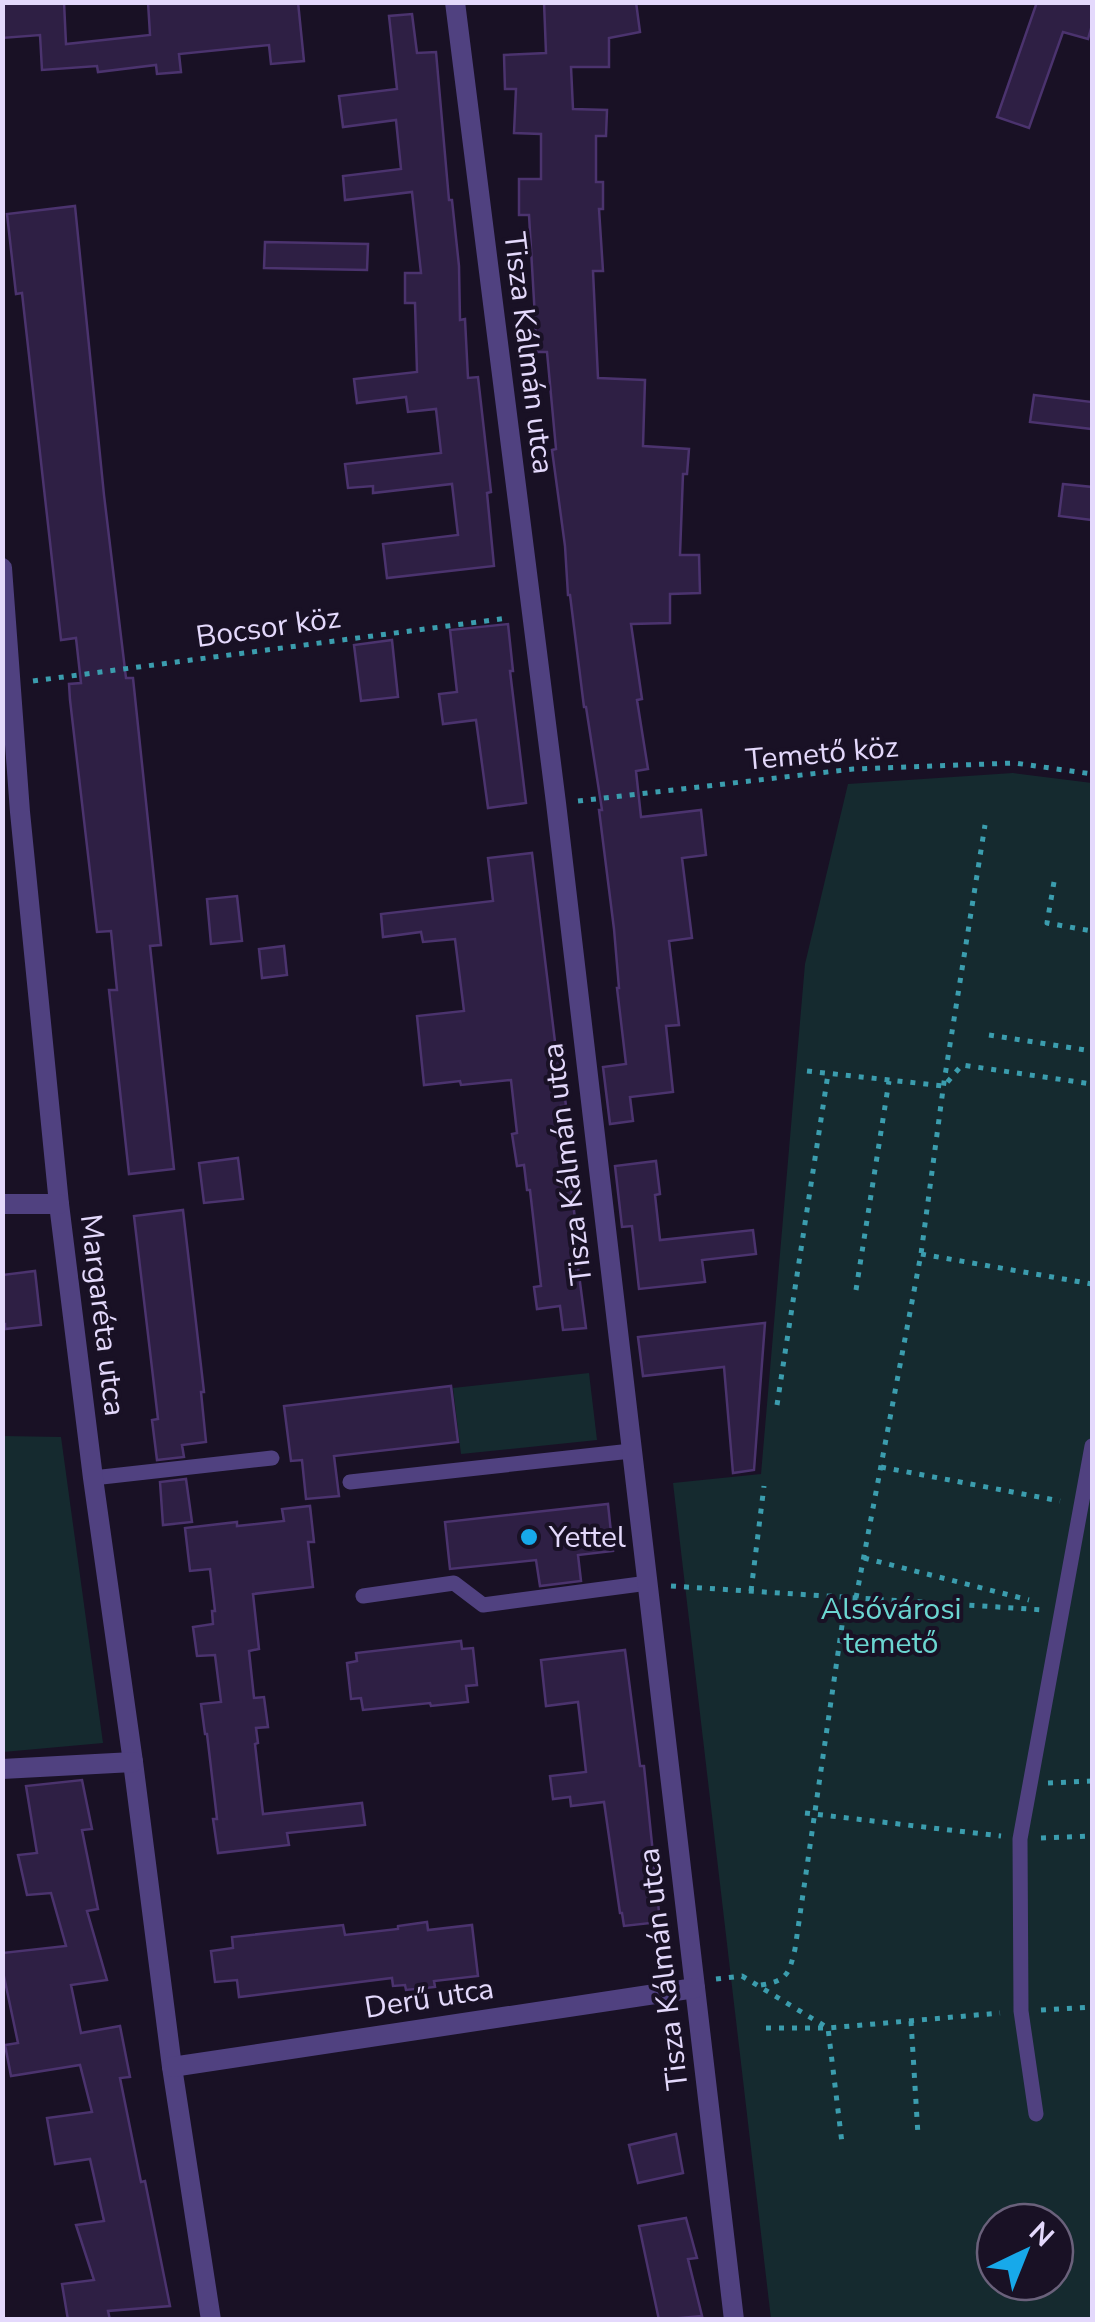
<svg xmlns="http://www.w3.org/2000/svg" width="1095" height="2322" font-family="'Nunito Sans',sans-serif">
<rect width="100%" height="100%" fill="#191125"/>
<g fill="#152a2f" fill-rule="evenodd">
<path d="M1013 773 1092 783V2319H771L673 1483 761 1474 805 964 848 784ZM995 2222H1055V2282H995Z"/>
<polygon points="589,1373 597,1440 461,1454 453,1388"/>
<polygon points="3,1436 61,1437 103,1743 3,1752"/>
</g>
<g fill="#2e1f44" stroke="#4b336e" stroke-width="2.5">
<polygon points="2,2 64,2 66,44 150,35 148,2 298,2 304,61 271,64 269,45 179,54 181,72 157,74 156,65 98,72 97,66 42,70 40,35 2,38"/>
<polygon points="544,2 636,2 640,32 609,38 609,67 571,67 573,109 607,110 606,136 596,136 596,182 603,182 603,209 599,209 603,271 593,271 598,378 645,380 643,446 689,449 687,474 683,474 680,555 699,555 700,593 670,594 670,623 631,624 642,699 637,700 648,769 636,771 641,817 701,810 706,855 682,858 692,938 669,941 679,1025 666,1026 673,1092 630,1097 633,1121 610,1124 603,1067 626,1064 617,988 619,988 614,929 599,810 602,810 586,707 584,707 570,595 568,595 565,546 552,450 556,449 547,352 537,352 529,215 519,215 519,179 541,179 541,134 514,133 516,89 505,89 504,55 546,53"/>
<polygon points="1037,2 1092,2 1092,25 1088,39 1063,32 1029,128 997,117"/>
<polygon points="412,14 417,53 436,52 449,200 452,200 459,266 460,320 465,319 468,378 478,377 491,492 487,493 494,566 387,578 383,544 458,535 452,484 373,493 373,486 348,488 345,464 441,453 436,409 408,412 406,397 357,403 354,379 417,372 415,303 405,303 405,273 421,273 412,192 345,200 343,176 401,169 396,120 343,127 339,96 397,89 389,16"/>
<polygon points="75,206 104,495 126,678 133,678 161,945 150,946 174,1169 129,1174 109,990 117,990 111,931 97,932 70,700 69,684 81,683 76,638 61,640 22,293 16,294 7,214"/>
<polygon points="265,242 368,244 367,270 264,268"/>
<polygon points="1034,395 1092,402 1092,429 1030,422"/>
<polygon points="1063,484 1092,487 1092,520 1059,516"/>
<polygon points="508,624 513,671 510,671 526,803 488,808 476,720 443,724 439,694 457,692 450,630"/>
<polygon points="392,640 398,697 361,701 354,645"/>
<polygon points="532,853 556,1050 559,1050 566,1106 561,1106 581,1267 578,1267 586,1328 563,1330 560,1306 537,1309 534,1287 541,1286 530,1190 527,1190 524,1165 517,1166 512,1134 517,1133 511,1080 461,1085 460,1081 424,1085 417,1016 464,1011 455,939 423,942 421,932 383,937 381,914 493,901 488,858"/>
<polygon points="237,896 242,941 211,944 207,899"/>
<polygon points="284,946 287,975 262,978 259,949"/>
<polygon points="238,1158 243,1199 204,1203 199,1163"/>
<polygon points="656,1161 660,1194 655,1195 660,1240 753,1230 756,1254 702,1260 705,1282 639,1289 632,1226 622,1227 615,1166"/>
<polygon points="183,1210 204,1392 201,1392 206,1442 182,1445 184,1457 157,1460 152,1420 158,1419 134,1216"/>
<polygon points="35,1271 41,1325 5,1329 5,1324 2,1324 2,1275"/>
<polygon points="765,1323 754,1470 733,1473 724,1367 643,1376 638,1337"/>
<polygon points="451,1386 458,1442 334,1456 339,1496 306,1499 302,1460 291,1461 284,1406"/>
<polygon points="186,1479 192,1522 163,1525 160,1482"/>
<polygon points="608,1504 613,1551 578,1555 581,1581 540,1586 536,1560 450,1569 445,1522"/>
<polygon points="310,1506 314,1542 308,1542 313,1587 253,1594 259,1649 249,1651 254,1698 264,1697 268,1727 256,1728 258,1743 255,1744 263,1814 362,1803 365,1825 287,1833 289,1845 218,1853 213,1819 217,1819 207,1734 205,1734 201,1704 221,1702 215,1655 197,1656 193,1627 213,1624 212,1611 215,1611 210,1569 190,1571 185,1528 237,1522 237,1526 284,1521 282,1509"/>
<polygon points="461,1641 462,1649 473,1648 477,1685 466,1686 468,1702 431,1706 430,1703 363,1710 361,1698 351,1699 347,1663 357,1661 356,1653"/>
<polygon points="625,1650 640,1766 644,1766 660,1922 624,1926 622,1913 620,1913 604,1802 571,1806 570,1797 553,1799 550,1776 586,1772 578,1702 546,1706 541,1660"/>
<polygon points="82,1780 92,1829 82,1830 98,1909 87,1911 107,1980 71,1985 81,2033 120,2026 130,2077 120,2078 141,2182 145,2181 170,2306 108,2311 110,2320 68,2320 62,2284 94,2280 76,2225 104,2221 90,2159 55,2164 47,2118 92,2112 80,2065 11,2076 5,2045 18,2043 2,1967 2,1953 66,1946 51,1893 27,1895 18,1855 37,1853 26,1786"/>
<polygon points="427,1922 428,1930 472,1925 478,1976 434,1981 435,1987 406,1990 405,1985 393,1986 392,1978 239,1997 237,1980 215,1982 211,1951 233,1948 232,1937 343,1925 345,1935 398,1929 398,1926"/>
<polygon points="676,2134 683,2173 638,2183 629,2145"/>
<polygon points="686,2218 697,2258 688,2259 702,2316 659,2320 639,2226"/>
</g>
<g fill="none" stroke-linecap="round" stroke-linejoin="round">
<g stroke="#3b9dae" stroke-width="5" stroke-dasharray="5 8" stroke-linecap="butt">
<polyline points="33,681 508,618"/>
<polyline points="578,801 853,769 1015,763 1092,774"/>
<polyline points="1054,882 1047,923 1092,931"/>
<polyline points="989,1035 1092,1051"/>
<polyline points="807,1071 944,1086 962,1065 1092,1084"/>
<polyline points="921,1254 1092,1284"/>
<polyline points="856,1290 889,1081"/>
<polyline points="777,1405 828,1074"/>
<polyline points="881,1467 1060,1501"/>
<polyline points="864,1558 1029,1600"/>
<polyline points="671,1586 1044,1610"/>
<polyline points="751,1591 764,1486"/>
<polyline points="856,1598 921,1254 944,1082 985,825"/>
<polyline points="1048,1783 1092,1781"/>
<polyline points="805,1813 1001,1836"/>
<polyline points="1041,1838 1092,1836"/>
<polyline points="716,1979 742,1976 828,2028 1000,2013"/>
<path d="M761 1985C787 1981 789 1974 795 1949L846 1598"/>
<polyline points="1041,2010 1092,2007"/>
<polyline points="911,2021 918,2135"/>
<polyline points="766,2028 828,2028 842,2143"/>
</g>
<g stroke="#504180" stroke-width="15">
<polyline points="93,1478 272,1458"/>
<polyline points="350,1482 631,1451"/>
<polyline points="363,1596 454,1583 483,1605 648,1583"/>
<polyline points="1036,2114 1021,2011 1020,1839 1092,1446"/>
</g>
<g stroke="#504180" stroke-width="20">
<polyline points="455,2 556,803 734,2320"/>
<polyline points="2,568 20,812 59,1204 93,1478 133,1762 172,2067 211,2320"/>
<polyline points="2,1204 59,1204"/>
<polyline points="2,1769 133,1762"/>
<polyline points="172,2067 695,1988"/>
</g>
</g>
<circle fill="#17a9ea" stroke="#191125" stroke-width="4" cx="529" cy="1537" r="10"/>
<g text-anchor="middle" stroke-width="8" stroke-linejoin="round" paint-order="stroke">
<g font-size="30" fill="#e4d9fc" stroke="#191125">
<text transform="translate(529 353) rotate(83)" y="10">Tisza Kálmán utca</text>
<text transform="translate(268 627) rotate(-8)" y="10">Bocsor köz</text>
<text transform="translate(822 753) rotate(-5)" y="10">Temető köz</text>
<text transform="translate(567 1164) rotate(-97)" y="10">Tisza Kálmán utca</text>
<text transform="translate(103 1315) rotate(83)" y="10">Margaréta utca</text>
<text transform="translate(663 1969) rotate(-97)" y="10">Tisza Kálmán utca</text>
<text transform="translate(429 1998) rotate(-9)" y="10">Derű utca</text>
</g>
<g font-size="30" fill="#e4d9fc" stroke="#191125" text-anchor="start">
<text x="549" y="1547">Yettel</text>
</g>
<g font-size="30" fill="#6bd6d1" stroke="#191125">
<text x="891" y="1619">Alsóvárosi<tspan x="891" dy="34">temető</tspan></text>
</g>
</g>
<rect width="1095" height="2322" fill="none" stroke="#e4d9fc" stroke-width="10"/>
<g transform="translate(1025 2252) rotate(43)"><circle r="48" fill="#191125" stroke="#6a617b" stroke-width="2.5"/>
<path d="M0-8L18 38L0 25L-18 38Z" fill="#17a9ea"/>
<text y="-15" font-size="28" font-weight="bold" text-anchor="middle" fill="#e4d9fc">N</text>
</g>
</svg>
